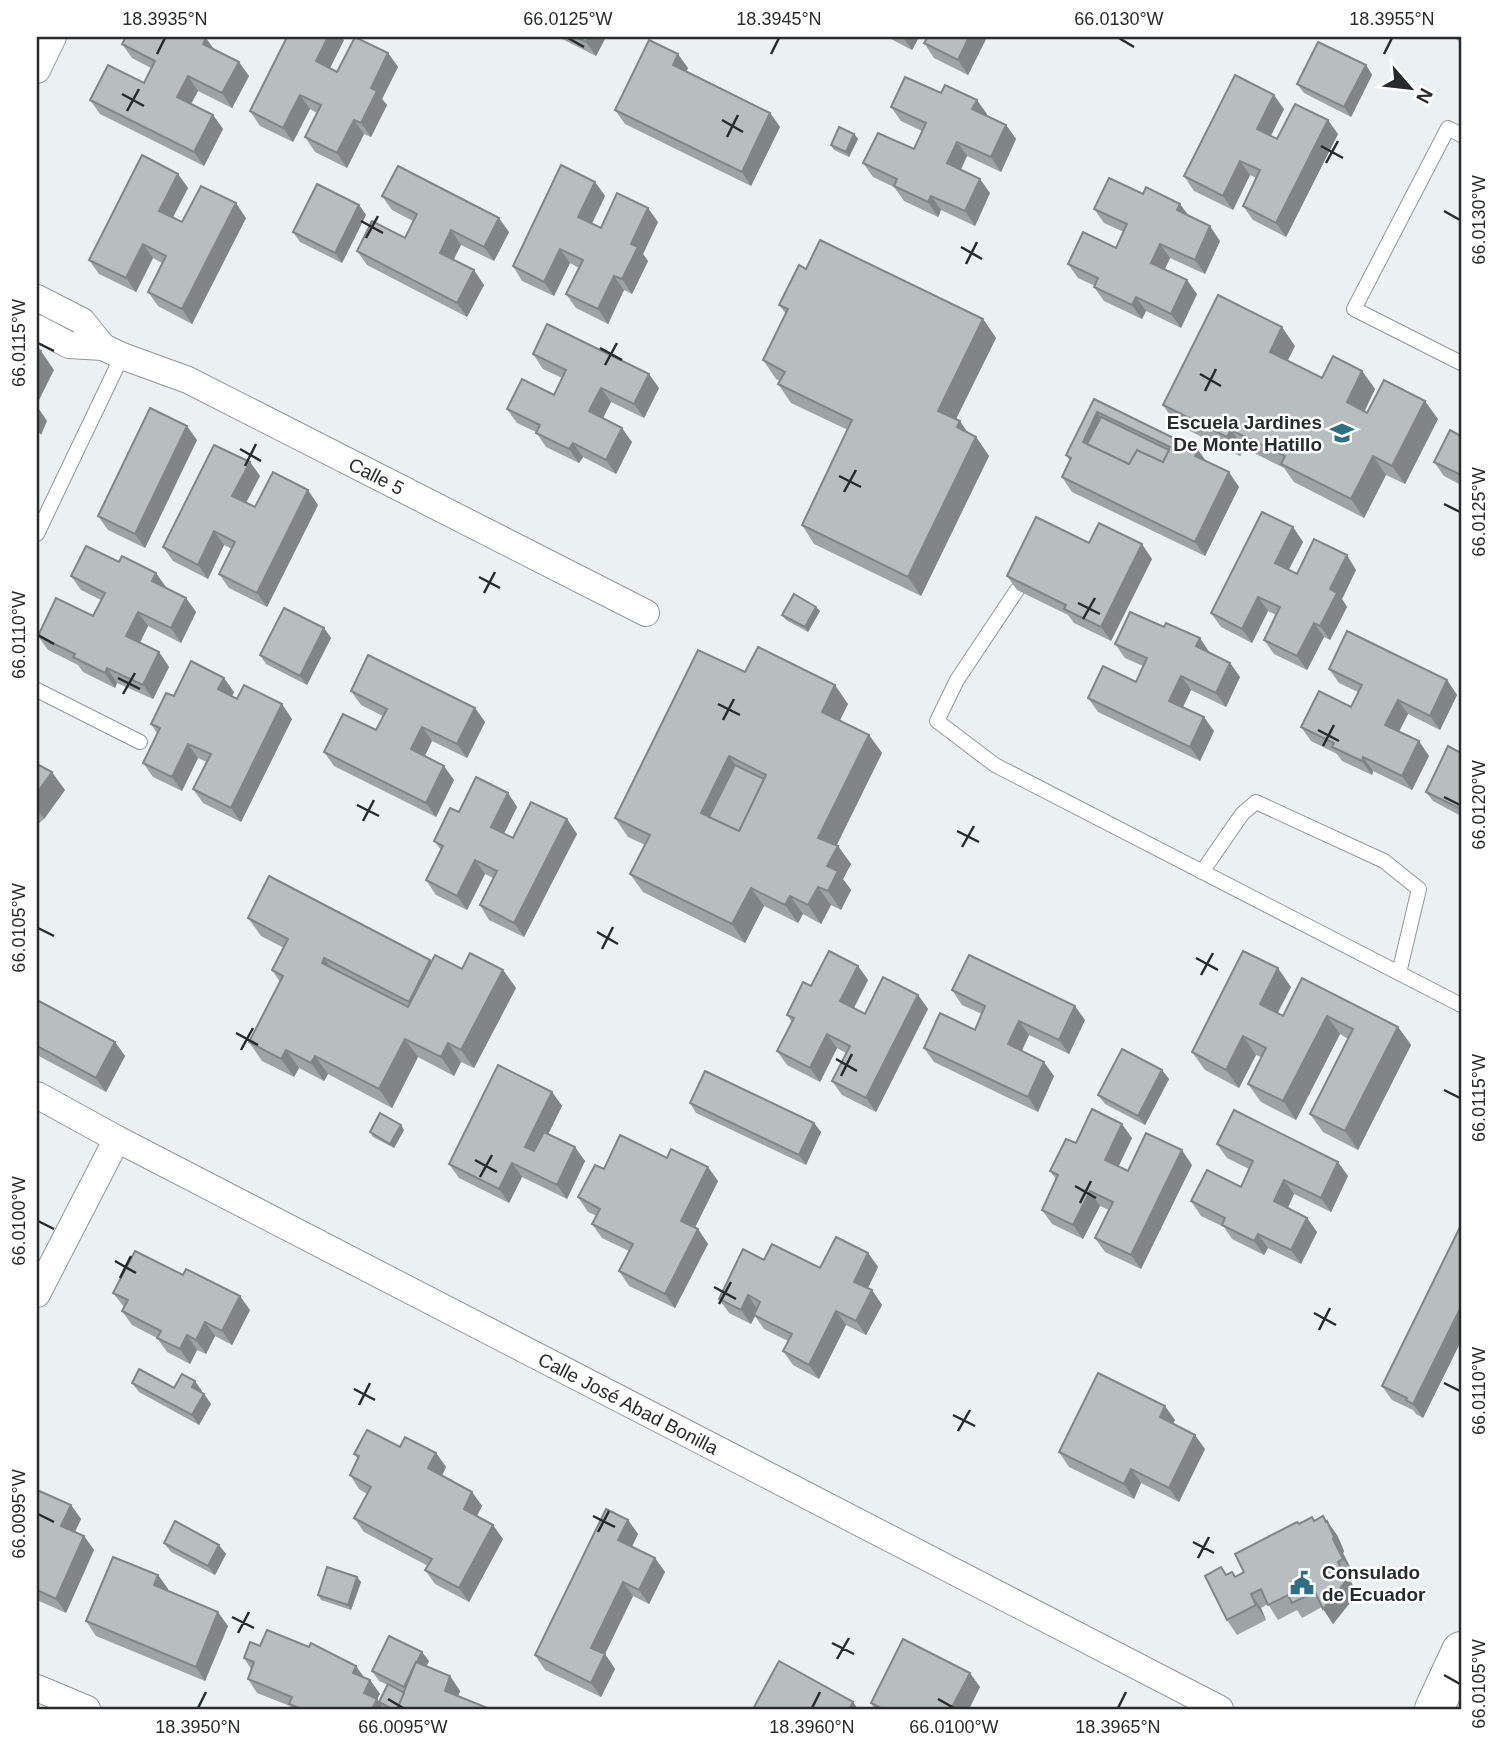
<svg xmlns="http://www.w3.org/2000/svg" width="1498" height="1746" font-family="Helvetica,sans-serif">
<rect width="100%" height="100%" fill="#ebf1f3"/>
<g fill="none" stroke-linecap="round" stroke-linejoin="round">
<g stroke="#919799" stroke-width="16">
<g id="service">
<polyline points="1461,135 1448,128 1354,309 1461,363"/>
<polyline points="37,534 122,356"/>
<polyline points="1017,590 957,680 937,721 995,765 1461,1005"/>
<polyline points="37,690 140,742"/>
<polyline points="1202,872 1242,814 1256,802 1384,861 1419,889 1399,973"/>
</g>
</g>
<g stroke="#919799" stroke-width="28">
<g id="minor">
<polyline points="37,70 53,37"/>
<polyline points="37,298 82,321 103,347"/>
<path id="s1" d="M37 328 69 345 103 347 122 356 188 380 646 613"/>
<path id="s2" d="M37 1095 117 1139 1220 1709"/>
<polyline points="37,1294 117,1139"/>
<polyline points="37,1688 87,1709"/>
</g>
</g>
<g stroke="#919799" stroke-width="40">
<polyline id="trunk" points="1434,1709 1461,1651"/>
</g>
<use href="#service" stroke="#fff" stroke-width="14"/>
<use href="#minor" stroke="#fff" stroke-width="26"/>
<use href="#trunk" stroke="#fff" stroke-width="38"/>
</g>
<g fill="#9ea3a5">
<polygon points="558,37 606,37 596,56"/>
<polygon points="887,37 919,37 912,50"/>
<polygon points="987,37 968,75 934,58 924,43"/>
<polygon points="1452,37 1461,37 1461,42"/>
<polygon points="344,40 330,68 337,72 388,53 398,67 382,99 387,105 371,137 364,134 347,168 315,152 305,137 317,113 310,109 293,142 260,126 250,111"/>
<polygon points="122,44 214,50 249,76 232,108 198,91 191,104 213,115 223,129 204,166 100,114 90,100 144,83 151,68 132,58"/>
<polygon points="1366,65 1372,75 1351,117 1304,93 1297,84"/>
<polygon points="688,68 686,72 770,113 780,127 751,186 625,124 615,110"/>
<polygon points="891,107 987,114 986,115 1006,125 1016,139 1001,172 967,156 961,170 990,193 975,226 941,210 938,217 904,201 894,187 873,177 863,163 914,149 922,131 901,121"/>
<polygon points="1284,109 1271,136 1277,139 1338,134 1286,237 1253,220 1243,206 1257,178 1250,175 1233,210 1194,191 1184,176"/>
<polygon points="854,134 858,139 849,157 834,150 831,145"/>
<polygon points="178,174 188,188 173,217 182,222 246,218 192,324 158,306 148,292 162,263 153,258 136,292 99,274 89,260"/>
<polygon points="595,182 605,196 592,224 601,228 658,222 643,254 648,261 632,294 624,290 608,324 576,308 566,294 579,268 570,263 554,296 522,281 513,266"/>
<polygon points="1143,194 1180,204 1189,216 1220,241 1205,274 1170,258 1165,269 1197,294 1181,328 1146,311 1142,319 1104,301 1094,287 1095,286 1078,278 1068,264 1116,248 1124,232 1104,223 1094,209"/>
<polygon points="382,196 509,232 494,261 461,245 453,260 484,285 467,317 367,265 357,251 405,238 413,221 392,210"/>
<polygon points="359,205 366,215 342,263 300,242 293,232"/>
<polygon points="806,269 983,319 996,338 956,419 968,433 976,437 989,456 921,596 814,544 802,525 848,430 791,403 778,384 780,381 776,379 763,360 786,314 779,305"/>
<polygon points="1295,346 1287,361 1322,378 1362,371 1375,389 1364,411 1367,413 1438,419 1405,484 1386,475 1364,518 1294,482 1284,468 1244,448 1240,456 1176,424 1163,405"/>
<polygon points="533,354 659,388 644,418 611,402 603,418 632,442 616,474 583,457 579,463 546,447 536,432 517,423 507,409 554,395 562,378 543,369"/>
<polygon points="1094,399 1198,450 1206,461 1239,487 1205,556 1072,492 1062,477 1070,461 1066,455"/>
<polygon points="1461,436 1461,485 1444,476 1434,462"/>
<polygon points="197,440 145,548 108,530 98,516"/>
<polygon points="250,462 260,476 246,503 255,507 318,505 267,607 229,588 219,574 232,549 224,545 208,579 173,561 163,547"/>
<polygon points="1293,527 1303,542 1289,569 1297,574 1356,570 1342,599 1347,607 1330,640 1324,637 1307,670 1274,654 1264,640 1276,615 1268,611 1252,643 1221,627 1211,613"/>
<polygon points="1089,543 1152,559 1111,641 1074,623 1068,615 1017,590 1007,576"/>
<polygon points="119,562 156,573 165,588 186,598 196,612 181,643 148,626 140,643 159,652 169,667 153,699 117,683 115,688 83,672 78,665 48,650 38,636 93,616 101,600 81,590 71,576"/>
<polygon points="820,611 808,632 786,620 782,615"/>
<polygon points="324,628 331,638 307,685 266,664 260,655"/>
<polygon points="1115,644 1210,653 1230,663 1240,677 1226,707 1191,690 1183,707 1214,731 1200,761 1098,712 1088,698 1136,682 1143,666 1125,658"/>
<polygon points="1329,669 1447,680 1457,695 1440,730 1408,714 1399,732 1429,756 1412,790 1373,771 1372,775 1342,761 1337,754 1311,741 1301,727 1351,707 1358,692 1339,683"/>
<polygon points="745,672 848,704 840,720 869,735 882,753 837,845 851,864 843,879 851,890 841,910 831,905 821,924 803,914 798,923 764,906 745,943 643,892 630,874 645,845 628,837 615,818"/>
<polygon points="351,691 475,708 485,722 467,758 432,741 424,756 454,780 436,817 334,766 324,752 376,730 383,716 361,705"/>
<polygon points="234,692 232,696 237,699 292,719 241,822 203,803 193,789 207,762 198,758 182,791 153,777 143,763 157,733 151,724 174,696"/>
<polygon points="1461,753 1461,816 1433,801 1426,792"/>
<polygon points="37,764 65,790 44,819 37,825"/>
<polygon points="508,793 517,807 504,834 513,838 567,819 577,834 524,937 489,920 480,905 493,878 485,874 467,910 436,895 426,880 441,850 434,841 459,812"/>
<polygon points="248,918 430,960 431,962 462,969 503,970 516,988 474,1068 461,1062 454,1076 418,1057 392,1108 328,1074 324,1081 299,1068 294,1077 262,1061 249,1042 280,982 272,970 284,948 261,936"/>
<polygon points="858,966 868,980 854,1008 865,1014 918,995 928,1009 876,1112 842,1095 832,1081 846,1053 837,1048 820,1082 787,1065 777,1051 792,1022 787,1015 811,986"/>
<polygon points="1302,978 1398,1027 1411,1045 1358,1150 1323,1132 1310,1114 1348,1039 1340,1034 1296,1120 1261,1102 1248,1084 1261,1057 1256,1055 1239,1088 1205,1070 1192,1052 1291,987 1277,1013 1283,1016"/>
<polygon points="952,990 1085,1020 1069,1054 1029,1035 1022,1051 1054,1076 1038,1112 934,1062 924,1048 975,1030 982,1014 962,1005"/>
<polygon points="37,1000 115,1042 125,1056 106,1092 37,1055"/>
<polygon points="1162,1070 1169,1079 1145,1125 1105,1104 1098,1095"/>
<polygon points="552,1092 562,1106 548,1134 585,1161 567,1199 522,1177 509,1203 459,1178 449,1164"/>
<polygon points="690,1103 814,1123 821,1132 806,1165 696,1113"/>
<polygon points="404,1130 394,1148 373,1137 370,1132"/>
<polygon points="1132,1138 1118,1167 1128,1171 1192,1165 1141,1269 1105,1252 1095,1238 1109,1210 1100,1206 1083,1239 1052,1224 1042,1210 1056,1179 1050,1171 1076,1143"/>
<polygon points="1217,1144 1348,1176 1331,1212 1294,1194 1288,1208 1307,1218 1317,1232 1301,1264 1268,1248 1264,1255 1232,1239 1224,1227 1201,1216 1191,1201 1241,1187 1249,1169 1227,1158"/>
<polygon points="667,1158 718,1181 695,1228 698,1229 708,1244 675,1308 629,1286 619,1271 629,1251 602,1238 592,1224 597,1216 588,1212 578,1197 604,1169"/>
<polygon points="1461,1225 1461,1341 1423,1418 1416,1414 1413,1410 1392,1400 1382,1386"/>
<polygon points="868,1253 878,1267 868,1288 872,1290 882,1305 866,1335 846,1325 819,1379 793,1365 783,1351 788,1341 764,1329 755,1316 751,1324 729,1313 719,1299 764,1260 820,1268"/>
<polygon points="113,1293 250,1310 232,1345 215,1336 206,1354 197,1350 190,1364 167,1352 157,1338 132,1325 122,1311 124,1307"/>
<polygon points="132,1383 202,1391 201,1393 204,1394 211,1404 199,1425 139,1392"/>
<polygon points="1175,1420 1173,1424 1205,1449 1179,1502 1141,1483 1134,1499 1069,1467 1059,1452"/>
<polygon points="400,1447 436,1453 446,1467 442,1476 472,1492 482,1506 477,1516 503,1539 469,1602 435,1584 425,1570 428,1566 364,1532 354,1518 367,1494 359,1489 350,1475 358,1459 354,1454"/>
<polygon points="37,1490 71,1505 81,1519 75,1532 84,1536 94,1550 66,1613 37,1600"/>
<polygon points="628,1520 638,1534 632,1547 655,1558 665,1572 649,1604 633,1596 605,1654 615,1669 601,1697 545,1670 535,1655"/>
<polygon points="1315,1520 1327,1521 1337,1535 1344,1551 1343,1553 1353,1573 1348,1576 1357,1594 1333,1624 1322,1607 1302,1618 1297,1610 1278,1620 1268,1604 1261,1608 1266,1620 1237,1635 1227,1620 1221,1567 1227,1575 1236,1577 1244,1572 1299,1524"/>
<polygon points="164,1543 226,1554 215,1575 171,1552"/>
<polygon points="158,1575 168,1589 167,1591 228,1626 205,1681 96,1636 86,1621"/>
<polygon points="357,1577 361,1582 351,1610 321,1600 318,1595"/>
<polygon points="260,1646 370,1680 380,1694 377,1699 384,1709 292,1709 290,1706 257,1693 248,1679 251,1669 244,1658"/>
<polygon points="429,1661 426,1666 450,1676 460,1691 458,1696 490,1709 387,1709 383,1707 379,1702 388,1685 379,1681 372,1671"/>
<polygon points="980,1687 969,1709 875,1709 871,1703"/>
</g>
<g fill="#818586">
<polygon points="328,37 341,37 344,40 326,76 316,61"/>
<polygon points="589,37 606,37 596,56 586,42"/>
<polygon points="903,37 919,37 912,50"/>
<polygon points="969,37 987,37 968,75 958,60"/>
<polygon points="206,38 216,52 203,44"/>
<polygon points="388,53 398,67 382,99 387,105 371,137 361,123 371,88"/>
<polygon points="678,54 688,68 683,80 673,65"/>
<polygon points="239,62 249,76 232,108 222,93"/>
<polygon points="1366,65 1372,75 1351,117 1344,107"/>
<polygon points="188,76 198,91 187,111 177,97"/>
<polygon points="300,95 310,109 293,142 283,128"/>
<polygon points="1274,95 1284,109 1267,143 1257,129"/>
<polygon points="977,100 987,114 982,123 972,109"/>
<polygon points="770,113 780,127 751,186 742,172"/>
<polygon points="213,115 223,129 204,166 194,152"/>
<polygon points="354,120 364,134 347,168 337,153"/>
<polygon points="1328,120 1338,134 1286,237 1276,223"/>
<polygon points="1006,125 1016,139 1001,172 991,157"/>
<polygon points="854,134 858,139 849,157 846,152"/>
<polygon points="957,142 967,156 957,177 947,163"/>
<polygon points="1240,161 1250,175 1233,210 1223,196"/>
<polygon points="178,174 188,188 169,225 159,211"/>
<polygon points="980,179 990,193 975,226 965,211"/>
<polygon points="595,182 605,196 588,231 578,217"/>
<polygon points="931,196 941,210 938,217 928,202"/>
<polygon points="236,203 246,218 192,324 182,309"/>
<polygon points="1180,204 1190,218 1177,210"/>
<polygon points="359,205 366,215 342,263 335,253"/>
<polygon points="648,208 658,222 643,254 648,261 632,294 622,279 631,244"/>
<polygon points="499,218 509,232 494,261 484,247"/>
<polygon points="1210,226 1220,241 1205,274 1195,260"/>
<polygon points="451,230 461,245 450,267 440,253"/>
<polygon points="143,244 153,258 136,292 126,278"/>
<polygon points="1160,244 1170,258 1161,277 1151,263"/>
<polygon points="560,249 570,263 554,296 544,282"/>
<polygon points="474,270 484,285 467,317 457,303"/>
<polygon points="614,276 624,290 608,324 598,309"/>
<polygon points="1187,280 1197,294 1181,328 1171,314"/>
<polygon points="1136,297 1146,311 1142,319 1132,305"/>
<polygon points="983,319 996,338 951,429 938,411"/>
<polygon points="1282,327 1295,346 1283,370 1270,352"/>
<polygon points="41,351 54,370 37,404 37,359"/>
<polygon points="1362,371 1375,389 1360,421 1347,402"/>
<polygon points="649,374 659,388 644,418 634,404"/>
<polygon points="601,388 611,402 599,426 589,411"/>
<polygon points="1425,401 1438,419 1405,484 1392,466"/>
<polygon points="37,406 47,421 41,435 37,430"/>
<polygon points="1097,412 1107,427 1086,447 1083,442"/>
<polygon points="960,421 972,439 957,427"/>
<polygon points="187,426 197,440 145,548 135,534"/>
<polygon points="622,428 632,442 616,474 606,460"/>
<polygon points="1231,430 1244,448 1240,456 1227,437"/>
<polygon points="976,437 989,456 921,596 908,577"/>
<polygon points="573,443 583,457 579,463 569,449"/>
<polygon points="1198,450 1208,464 1195,456"/>
<polygon points="1373,456 1386,475 1364,518 1351,499"/>
<polygon points="250,462 260,476 242,510 232,496"/>
<polygon points="1229,472 1239,487 1205,556 1195,542"/>
<polygon points="308,490 318,505 267,607 257,593"/>
<polygon points="1293,527 1303,542 1285,577 1275,563"/>
<polygon points="214,531 224,545 208,579 198,565"/>
<polygon points="1142,544 1152,559 1111,641 1101,627"/>
<polygon points="1347,555 1356,570 1342,599 1347,607 1330,640 1320,626 1330,589"/>
<polygon points="156,573 166,587 162,595 152,581"/>
<polygon points="1258,597 1268,611 1252,643 1242,629"/>
<polygon points="186,598 196,612 181,643 171,628"/>
<polygon points="816,607 820,611 808,632 805,627"/>
<polygon points="138,612 148,626 136,650 126,636"/>
<polygon points="1314,623 1324,637 1307,670 1297,656"/>
<polygon points="324,628 331,638 307,685 300,676"/>
<polygon points="1200,638 1210,653 1196,646"/>
<polygon points="159,652 169,667 153,699 143,685"/>
<polygon points="1230,663 1240,677 1226,707 1216,693"/>
<polygon points="107,668 117,683 115,688 105,673"/>
<polygon points="1181,676 1191,690 1179,715 1169,701"/>
<polygon points="224,678 234,692 228,703 218,689"/>
<polygon points="1447,680 1457,695 1440,730 1430,716"/>
<polygon points="835,685 848,704 835,730 822,712"/>
<polygon points="1398,700 1408,714 1395,739 1385,725"/>
<polygon points="282,704 292,719 241,822 231,808"/>
<polygon points="475,708 485,722 467,758 457,744"/>
<polygon points="1204,717 1214,731 1200,761 1190,747"/>
<polygon points="422,727 432,741 421,764 411,749"/>
<polygon points="869,735 882,753 831,856 818,838"/>
<polygon points="1419,741 1429,756 1412,790 1402,776"/>
<polygon points="188,744 198,758 182,791 172,777"/>
<polygon points="729,756 742,774 707,821 701,813"/>
<polygon points="1363,757 1373,771 1372,775 1362,761"/>
<polygon points="444,766 454,780 436,817 426,803"/>
<polygon points="52,772 65,790 44,819 37,809 37,793"/>
<polygon points="508,793 517,807 500,841 491,827"/>
<polygon points="567,819 577,834 524,937 514,923"/>
<polygon points="838,846 851,864 843,879 851,890 841,910 828,891 827,866"/>
<polygon points="475,860 485,874 467,910 457,896"/>
<polygon points="818,887 831,905 821,924 808,905"/>
<polygon points="751,888 764,906 745,943 732,924"/>
<polygon points="790,896 803,914 798,923 785,905"/>
<polygon points="324,958 337,977 322,963"/>
<polygon points="430,960 443,979 422,1021 409,1002"/>
<polygon points="858,966 868,980 850,1015 840,1001"/>
<polygon points="1278,968 1291,987 1273,1022 1260,1004"/>
<polygon points="503,970 516,988 474,1068 461,1050"/>
<polygon points="918,995 928,1009 876,1112 866,1098"/>
<polygon points="1075,1006 1085,1020 1069,1054 1059,1040"/>
<polygon points="1327,1016 1340,1034 1296,1120 1283,1101"/>
<polygon points="1019,1021 1029,1035 1018,1058 1008,1044"/>
<polygon points="1398,1027 1411,1045 1358,1150 1345,1131"/>
<polygon points="827,1034 837,1048 820,1082 810,1068"/>
<polygon points="1243,1036 1256,1055 1239,1088 1226,1070"/>
<polygon points="405,1039 418,1057 392,1108 379,1089"/>
<polygon points="115,1042 125,1056 106,1092 96,1078"/>
<polygon points="448,1043 461,1062 454,1076 441,1057"/>
<polygon points="286,1050 299,1068 294,1077 281,1059"/>
<polygon points="315,1056 328,1074 324,1081 311,1063"/>
<polygon points="1044,1062 1054,1076 1038,1112 1028,1097"/>
<polygon points="1162,1070 1169,1079 1145,1125 1138,1116"/>
<polygon points="552,1092 562,1106 535,1161 525,1147"/>
<polygon points="814,1123 821,1132 806,1165 799,1155"/>
<polygon points="1122,1124 1132,1138 1115,1174 1105,1160"/>
<polygon points="401,1125 404,1130 394,1148 390,1144"/>
<polygon points="575,1147 585,1161 567,1199 557,1185"/>
<polygon points="1182,1150 1192,1165 1141,1269 1131,1255"/>
<polygon points="1338,1162 1348,1176 1331,1212 1321,1198"/>
<polygon points="512,1163 522,1177 509,1203 499,1189"/>
<polygon points="708,1167 718,1181 691,1235 681,1221"/>
<polygon points="1284,1180 1294,1194 1284,1216 1274,1201"/>
<polygon points="1090,1191 1100,1206 1083,1239 1073,1225"/>
<polygon points="1307,1218 1317,1232 1301,1264 1291,1250"/>
<polygon points="698,1229 708,1244 675,1308 665,1294"/>
<polygon points="1258,1234 1268,1248 1264,1255 1254,1241"/>
<polygon points="868,1253 878,1267 864,1296 854,1282"/>
<polygon points="872,1290 882,1305 866,1335 856,1321"/>
<polygon points="748,1295 758,1310 751,1324 741,1310"/>
<polygon points="240,1296 250,1310 232,1345 222,1331"/>
<polygon points="1461,1307 1461,1341 1423,1418 1413,1404"/>
<polygon points="836,1311 846,1325 819,1379 809,1365"/>
<polygon points="205,1322 215,1336 206,1354 196,1340"/>
<polygon points="187,1335 197,1350 190,1364 180,1349"/>
<polygon points="195,1381 202,1391 199,1397 192,1387"/>
<polygon points="204,1394 211,1404 199,1425 192,1415"/>
<polygon points="1165,1406 1175,1420 1169,1431 1160,1417"/>
<polygon points="1195,1435 1205,1449 1179,1502 1169,1488"/>
<polygon points="436,1453 446,1467 438,1483 428,1468"/>
<polygon points="1131,1469 1141,1483 1134,1499 1124,1484"/>
<polygon points="472,1492 482,1506 473,1523 464,1509"/>
<polygon points="71,1505 81,1519 71,1540 61,1526"/>
<polygon points="1323,1516 1337,1535 1344,1551 1343,1553 1353,1573 1343,1559"/>
<polygon points="628,1520 638,1534 628,1554 618,1540"/>
<polygon points="493,1525 503,1539 469,1602 459,1588"/>
<polygon points="84,1536 94,1550 66,1613 56,1599"/>
<polygon points="219,1545 226,1554 215,1575 208,1566"/>
<polygon points="655,1558 665,1572 649,1604 639,1590"/>
<polygon points="1338,1562 1348,1576 1357,1594 1333,1624 1323,1609"/>
<polygon points="158,1575 168,1589 164,1600 154,1585"/>
<polygon points="357,1577 361,1582 351,1610 348,1605"/>
<polygon points="623,1582 633,1596 601,1662 591,1648"/>
<polygon points="1251,1594 1261,1608 1266,1620 1256,1605"/>
<polygon points="218,1612 228,1626 205,1681 196,1667"/>
<polygon points="422,1652 429,1661 411,1697 404,1687"/>
<polygon points="605,1654 615,1669 601,1697 591,1683"/>
<polygon points="356,1666 366,1680 353,1673"/>
<polygon points="970,1673 980,1687 969,1709 951,1709"/>
<polygon points="450,1676 460,1691 455,1705 445,1691"/>
<polygon points="370,1680 380,1694 377,1699 384,1709 372,1709 364,1693"/>
<polygon points="853,1702 858,1709 849,1709"/>
</g>
<g fill="#b8bec0" stroke="#818586" stroke-width="2" fill-rule="evenodd">
<polygon points="126,37 204,37 206,38 203,44 239,62 222,93 188,76 177,97 213,115 194,152 90,100 108,65 144,83 155,61 122,44"/>
<polygon points="287,37 328,37 316,61 337,72 355,37 388,53 371,88 377,91 361,123 354,120 337,153 305,137 321,105 300,95 283,128 250,111"/>
<polygon points="576,37 589,37 586,42"/>
<polygon points="928,37 969,37 958,60 924,43"/>
<polygon points="649,40 678,54 673,65 770,113 742,172 615,110"/>
<polygon points="1318,42 1366,65 1344,107 1297,84"/>
<polygon points="1235,75 1274,95 1257,129 1277,139 1295,104 1328,120 1276,223 1243,206 1260,170 1240,161 1223,196 1184,176"/>
<polygon points="905,77 941,93 945,85 977,100 972,109 1006,125 991,157 957,142 947,163 980,179 965,211 931,196 928,202 894,186 897,179 863,163 878,133 914,149 926,123 891,107"/>
<polygon points="839,127 854,134 846,152 831,145"/>
<polygon points="142,155 178,174 159,211 182,222 201,186 236,203 182,309 148,292 166,256 143,244 126,278 89,260"/>
<polygon points="561,165 595,182 578,217 601,228 617,193 648,208 631,244 638,247 622,279 614,276 598,309 566,294 583,260 560,249 544,282 513,266"/>
<polygon points="398,166 499,218 484,247 451,230 440,253 474,270 457,303 357,251 372,221 405,238 417,214 382,196"/>
<polygon points="1109,178 1143,194 1146,187 1180,204 1177,210 1210,226 1195,260 1160,244 1151,263 1187,280 1171,314 1136,297 1132,305 1094,287 1098,278 1068,264 1083,232 1116,248 1127,224 1094,209"/>
<polygon points="317,184 359,205 335,253 293,232"/>
<polygon points="820,240 983,319 938,411 960,421 957,427 976,437 908,577 802,525 852,420 778,384 785,372 763,360 788,309 779,305 799,265 806,269"/>
<polygon points="1218,295 1282,327 1270,352 1322,378 1333,356 1362,371 1347,402 1367,413 1384,380 1425,401 1392,466 1373,456 1351,499 1281,464 1285,456 1231,430 1227,437 1163,405"/>
<polygon points="547,324 649,374 634,404 601,388 589,411 622,428 606,460 573,443 569,449 536,433 540,425 507,409 522,379 554,395 566,370 533,354"/>
<polygon points="37,349 41,351 37,359"/>
<path d="M1094 399 1198 450 1195 456 1229 472 1195 542 1062 477 1071 458 1066 455ZM1097 412 1170 447 1163 462 1137 450 1129 464 1083 442Z"/>
<polygon points="150,408 187,426 135,534 98,516"/>
<polygon points="1101,417 1169,450 1163,462 1137,450 1129,464 1087,444"/>
<polygon points="1450,430 1461,436 1461,475 1434,462"/>
<polygon points="214,445 250,462 232,496 255,507 273,472 308,490 257,593 219,574 235,542 214,531 198,565 163,547"/>
<polygon points="1262,512 1293,527 1275,563 1297,574 1314,539 1347,555 1330,589 1337,593 1320,626 1314,623 1297,656 1264,640 1280,607 1258,597 1242,629 1211,613"/>
<polygon points="1036,517 1089,543 1099,523 1142,544 1101,627 1064,609 1066,605 1007,576"/>
<polygon points="86,546 119,562 122,556 156,573 152,581 186,598 171,628 138,612 126,636 159,652 143,685 107,668 105,673 73,657 75,654 38,636 56,598 93,616 105,593 71,576"/>
<polygon points="794,594 816,607 805,627 782,615"/>
<polygon points="284,608 324,628 300,676 260,655"/>
<polygon points="1130,612 1164,627 1166,623 1200,638 1196,646 1230,663 1216,693 1181,676 1169,701 1204,717 1190,747 1088,698 1103,666 1136,682 1147,658 1115,644"/>
<polygon points="1347,631 1447,680 1430,716 1398,700 1385,725 1419,741 1402,776 1363,757 1362,761 1332,747 1334,743 1301,727 1319,691 1351,707 1362,685 1329,669"/>
<path d="M758 647 835 685 822 712 869 735 818 838 838 846 827 866 838 871 828 891 818 887 808 905 790 896 785 905 751 888 732 924 630 874 650 835 615 818 698 650 745 672ZM729 756 766 775 739 831 701 813Z"/>
<polygon points="368,655 475,708 457,744 422,727 411,749 444,766 426,803 324,752 343,714 376,730 387,709 351,691"/>
<polygon points="191,661 224,678 218,689 237,699 244,685 282,704 231,808 193,789 211,754 188,744 172,777 143,763 160,728 151,724 166,693 174,696"/>
<polygon points="1448,746 1461,753 1461,809 1426,792"/>
<polygon points="37,764 52,772 37,793"/>
<polygon points="735,765 764,779 739,831 709,817"/>
<polygon points="476,777 508,793 491,827 513,838 531,802 567,819 514,923 480,905 497,871 475,860 457,896 426,880 443,846 434,841 450,808 459,812"/>
<polygon points="269,876 430,960 409,1002 324,958 322,963 408,1007 435,955 462,969 470,953 503,970 461,1050 448,1043 441,1057 405,1039 379,1089 315,1056 311,1063 286,1050 281,1059 249,1042 283,976 272,970 288,939 248,918"/>
<polygon points="829,951 858,966 840,1001 865,1014 883,977 918,995 866,1098 832,1081 850,1046 827,1034 810,1068 777,1051 794,1018 787,1015 803,982 811,986"/>
<polygon points="1243,951 1278,968 1260,1004 1283,1016 1302,978 1398,1027 1345,1131 1310,1114 1353,1029 1327,1016 1283,1101 1248,1084 1266,1048 1243,1036 1226,1070 1192,1052"/>
<polygon points="969,955 1075,1006 1059,1040 1019,1021 1008,1044 1044,1062 1028,1097 924,1048 940,1013 975,1030 985,1006 952,990"/>
<polygon points="37,1000 115,1042 96,1078 37,1046"/>
<polygon points="1122,1049 1162,1070 1138,1116 1098,1095"/>
<polygon points="498,1065 552,1092 525,1147 534,1151 544,1132 575,1147 557,1185 512,1163 499,1189 449,1164"/>
<polygon points="705,1071 814,1123 799,1155 690,1103"/>
<polygon points="1092,1109 1122,1124 1105,1160 1128,1171 1146,1133 1182,1150 1131,1255 1095,1238 1113,1202 1090,1191 1073,1225 1042,1210 1058,1175 1050,1171 1066,1139 1076,1143"/>
<polygon points="1234,1110 1338,1162 1321,1198 1284,1180 1274,1201 1307,1218 1291,1250 1258,1234 1254,1241 1222,1225 1225,1218 1191,1201 1207,1170 1241,1187 1253,1161 1217,1144"/>
<polygon points="380,1113 401,1125 390,1144 370,1132"/>
<polygon points="620,1135 667,1158 671,1149 708,1167 681,1221 698,1229 665,1294 619,1271 633,1244 592,1224 600,1209 578,1197 595,1165 604,1169"/>
<polygon points="1461,1225 1461,1307 1413,1404 1406,1400 1407,1398 1382,1386"/>
<polygon points="836,1237 868,1253 854,1282 872,1290 856,1321 836,1311 809,1365 783,1351 792,1334 754,1315 760,1302 748,1295 741,1310 719,1299 743,1249 764,1260 772,1244 820,1268"/>
<polygon points="135,1251 183,1275 186,1269 240,1296 222,1331 205,1322 196,1340 187,1335 180,1349 157,1338 161,1331 122,1311 128,1300 113,1293"/>
<polygon points="139,1369 174,1388 182,1374 195,1381 192,1387 204,1394 192,1415 132,1383"/>
<polygon points="1098,1373 1165,1406 1160,1417 1195,1435 1169,1488 1131,1469 1124,1484 1059,1452"/>
<polygon points="367,1430 400,1447 405,1437 436,1453 428,1468 472,1492 464,1509 493,1525 459,1588 425,1570 432,1559 354,1518 371,1487 350,1475 359,1456 354,1454"/>
<polygon points="37,1490 71,1505 61,1526 84,1536 56,1599 37,1590"/>
<polygon points="606,1509 628,1520 618,1540 655,1558 639,1590 623,1582 591,1648 605,1654 591,1683 535,1655"/>
<polygon points="1323,1516 1326,1522 1327,1521 1334,1537 1333,1539 1343,1559 1338,1562 1347,1580 1323,1609 1315,1592 1292,1603 1288,1595 1268,1605 1261,1589 1251,1594 1256,1605 1227,1620 1205,1576 1221,1567 1226,1575 1232,1572 1235,1577 1244,1572 1235,1554 1297,1522 1299,1524 1312,1517 1314,1521"/>
<polygon points="175,1521 219,1545 208,1566 164,1543"/>
<polygon points="113,1557 158,1575 154,1585 218,1612 196,1667 86,1621"/>
<polygon points="327,1567 357,1577 348,1605 318,1595"/>
<polygon points="267,1630 309,1647 311,1643 356,1666 353,1673 370,1680 364,1693 377,1699 372,1709 302,1709 289,1704 292,1697 248,1679 254,1662 244,1658 250,1642 260,1646"/>
<polygon points="389,1636 422,1652 417,1662 416,1662 404,1687 372,1671"/>
<polygon points="903,1639 970,1673 951,1709 883,1709 871,1703"/>
<polygon points="779,1661 853,1702 849,1709 753,1709"/>
<polygon points="416,1662 450,1676 445,1691 490,1709 397,1709"/>
<polygon points="388,1684 404,1693 397,1709 392,1709 379,1702"/>
</g>
<path fill="none" stroke="#282a2b" stroke-width="2.5" d="M568 38 584 47M1119 38 1134 47M157 54 165 38M771 54 779 38M1384 54 1392 38M122 94 144 106M127 111 139 89M722 120 743 132M727 137 738 115M1321 146 1343 158M1326 163 1338 141M1444 211 1460 220M361 221 383 233M366 238 378 216M961 247 982 259M966 264 977 242M38 343 54 351M600 348 622 360M605 365 617 343M1200 374 1221 386M1205 391 1216 369M240 449 261 461M245 466 256 444M839 476 861 487M844 492 856 470M1444 504 1460 512M479 577 500 588M484 593 495 572M1078 603 1100 614M1083 619 1095 598M38 635 54 644M118 678 140 689M123 694 135 673M718 704 740 715M723 720 734 699M1318 730 1339 741M1323 746 1334 725M1444 797 1460 805M357 805 379 816M363 821 374 800M957 831 979 842M962 847 974 826M38 928 54 936M597 932 618 944M602 949 613 927M1196 958 1218 970M1201 975 1213 953M236 1033 258 1045M241 1050 253 1028M836 1059 857 1071M841 1076 852 1054M1444 1090 1460 1098M475 1160 497 1172M480 1177 492 1155M1075 1186 1096 1198M1080 1203 1091 1181M38 1221 54 1229M115 1261 136 1273M120 1278 131 1256M714 1287 736 1299M719 1304 731 1282M1314 1313 1336 1325M1319 1330 1330 1308M1444 1383 1460 1391M354 1389 375 1400M359 1405 370 1383M953 1415 975 1426M958 1431 970 1410M38 1514 54 1522M593 1516 615 1527M598 1532 609 1511M1193 1542 1214 1553M1198 1558 1209 1537M232 1617 254 1628M238 1633 249 1612M832 1643 854 1654M837 1659 849 1638M1444 1675 1460 1684M388 1699 403 1708M938 1699 954 1708M198 1708 206 1692M812 1708 820 1692M1118 1708 1126 1692"/>
<defs>
<g id="school-bare" transform="scale(1.89)"><path d="M0-5L7-2L0 1L-7-2ZM-4 1L0 2.5L4 1V4Q0 6-4 4Z" fill="#2f6f83" stroke="#fff" stroke-width="2.5" paint-order="stroke"/></g>
<g id="civic-bare" transform="scale(1.89)"><path d="M-.6-6.5H3V-4.5H.6V-3L4-1V1h2V6H-6V1h2V-1L-.6-3ZM-1.2 2.5V6h2.4V2.5Z" fill="#2f6f83" stroke="#fff" stroke-width="2.5" paint-order="stroke"/></g>
</defs>
<g fill-rule="evenodd">
<use href="#school-bare" x="1342" y="433"/>
<use href="#civic-bare" x="1302" y="1583"/>
</g>
<g text-anchor="middle" stroke-width="5" stroke-linejoin="round" paint-order="stroke">
<g font-size="19" font-weight="bold" fill="#282a2b" stroke="#fff" text-anchor="end">
<text x="1322" y="429">Escuela Jardines<tspan x="1322" dy="22">De Monte Hatillo</tspan></text>
<text x="1322" y="1579" text-anchor="start">Consulado<tspan x="1322" dy="22">de Ecuador</tspan></text>
</g>
<g font-size="19" fill="#282a2b" stroke="#fff">
<text dy="7" stroke="none"><textPath href="#s1" startOffset="373">Calle 5</textPath></text>
<text dy="7" stroke="none"><textPath href="#s2" startOffset="667">Calle José Abad Bonilla</textPath></text>
</g>
</g>
<rect width="1498" height="1746" fill="none" stroke="#ffffff" stroke-width="77"/>
<g transform="translate(1410 88) rotate(118)" stroke="#ffffff" stroke-width="5" paint-order="stroke">
<path d="M0-5L12 26L0 18L-12 26Z" fill="#282a2b"/>
<text y="-10" font-size="19" font-weight="bold" text-anchor="middle" fill="#282a2b">N</text>
</g>
<rect x="38" y="38" width="1422" height="1670" fill="none" stroke="#282a2b" stroke-width="2.5"/>
<g font-size="18" text-anchor="middle" fill="#282a2b">
<text x="165" y="25">18.3935°N</text>
<text x="568" y="25">66.0125°W</text>
<text x="779" y="25">18.3945°N</text>
<text x="1119" y="25">66.0130°W</text>
<text x="1392" y="25">18.3955°N</text>
<text transform="translate(1479 220) rotate(-90)" y="6">66.0130°W</text>
<text transform="translate(19 343) rotate(-90)" y="6">66.0115°W</text>
<text transform="translate(1479 512) rotate(-90)" y="6">66.0125°W</text>
<text transform="translate(19 635) rotate(-90)" y="6">66.0110°W</text>
<text transform="translate(1479 805) rotate(-90)" y="6">66.0120°W</text>
<text transform="translate(19 928) rotate(-90)" y="6">66.0105°W</text>
<text transform="translate(1479 1098) rotate(-90)" y="6">66.0115°W</text>
<text transform="translate(19 1221) rotate(-90)" y="6">66.0100°W</text>
<text transform="translate(1479 1391) rotate(-90)" y="6">66.0110°W</text>
<text transform="translate(19 1514) rotate(-90)" y="6">66.0095°W</text>
<text transform="translate(1479 1684) rotate(-90)" y="6">66.0105°W</text>
<text x="198" y="1733">18.3950°N</text>
<text x="403" y="1733">66.0095°W</text>
<text x="812" y="1733">18.3960°N</text>
<text x="954" y="1733">66.0100°W</text>
<text x="1118" y="1733">18.3965°N</text>
</g>
</svg>
